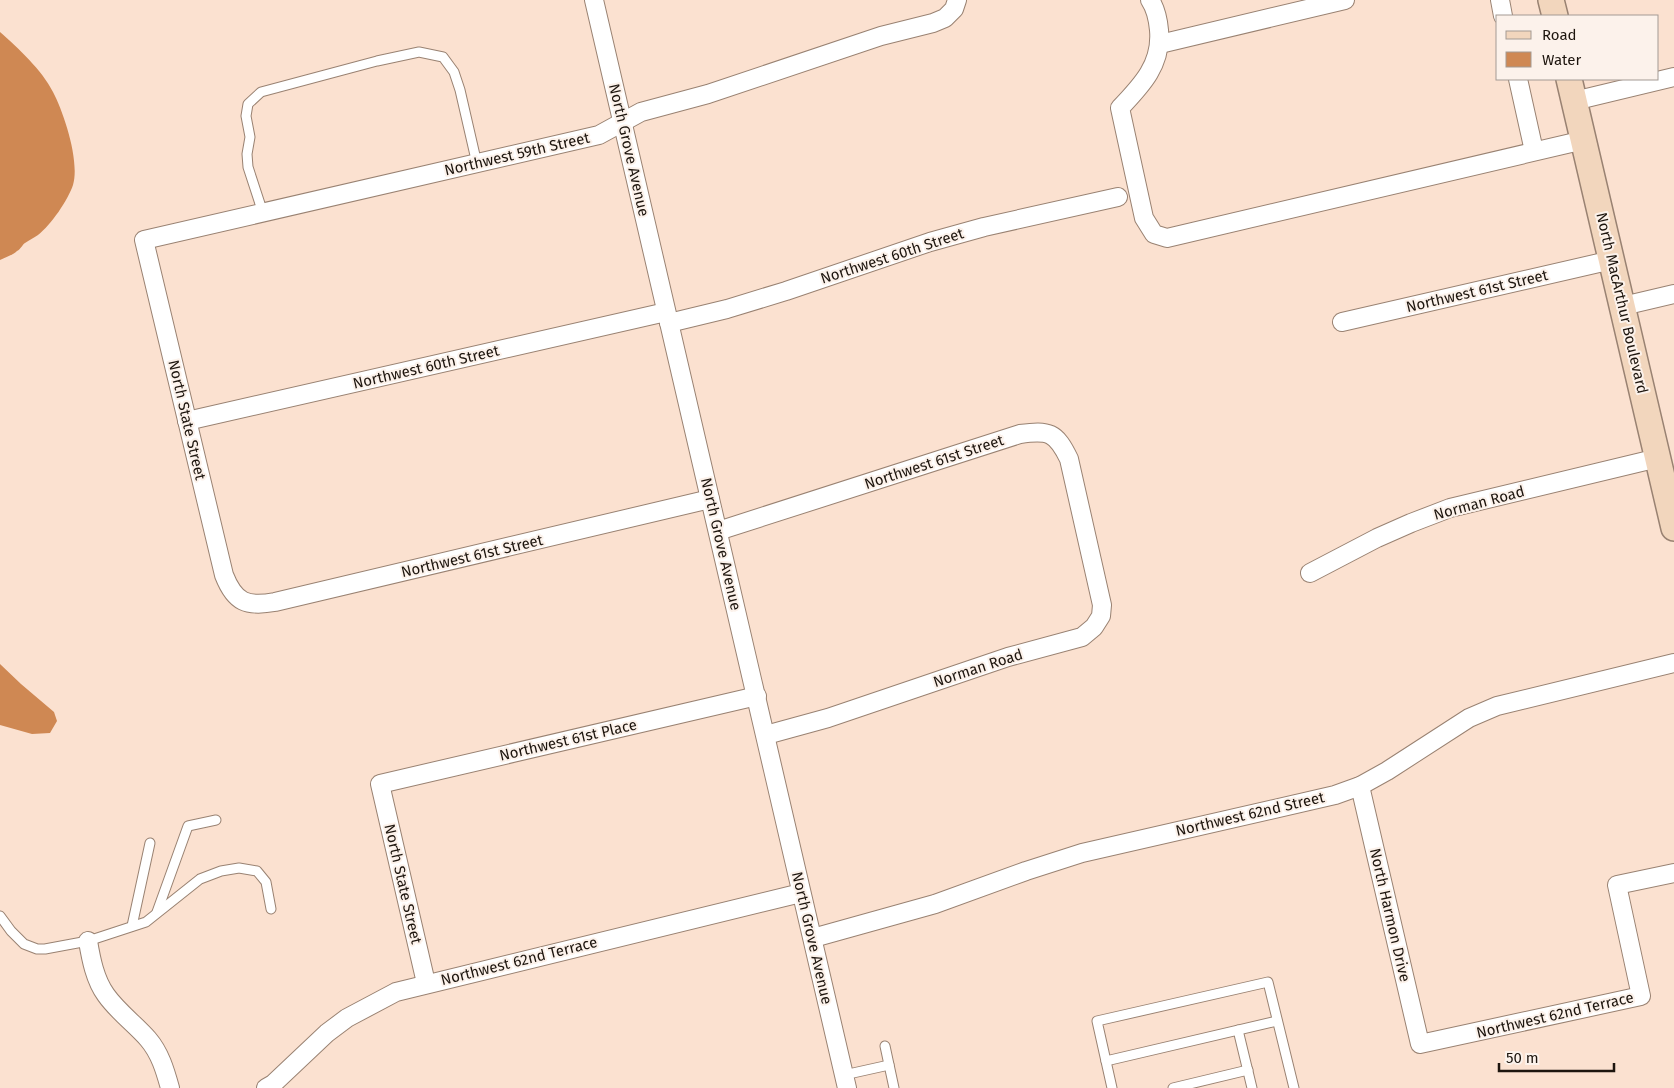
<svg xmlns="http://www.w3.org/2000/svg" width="1674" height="1088" font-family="'Fira Sans',sans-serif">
<rect width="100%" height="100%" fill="#fbe1d0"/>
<g fill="#cf8853">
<path d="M0 32C18 48 42 70 53 92 64 113 80 161 73 185 68 200 51 225 38 235 34 238 29 240 25 243 22 245 21 249 17 251 13 255 6 257 0 260Z"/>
<polygon points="0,664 21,684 54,712 57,721 50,733 32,734 0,725"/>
</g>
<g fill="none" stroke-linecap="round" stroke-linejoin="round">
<g stroke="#998272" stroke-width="11">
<g id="lane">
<polyline points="263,213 248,167 247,154 250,137 246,116 248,104 261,92 377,61 419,52 443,57 454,72 460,90 477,164"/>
<polyline points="157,912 188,826 216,820"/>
<polyline points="0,916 11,931 24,944 37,949 45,949 88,941 146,922 200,879 221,871 239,868 257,871 266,882 271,909"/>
<polyline points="132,926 150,843"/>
<polyline points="1238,1030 1252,1088"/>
<polyline points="885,1046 894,1088"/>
<polyline points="1106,1061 1277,1021"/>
<polyline points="844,1075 889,1065"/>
<polyline points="1112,1088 1097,1021 1268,982 1294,1088"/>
<polyline points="1173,1088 1248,1070"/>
</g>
</g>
<g stroke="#998272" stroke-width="20">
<g id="street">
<polyline points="594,0 847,1088"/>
<path d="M1150 0C1156 9 1158 19 1159 30 1162 64 1142 85 1120 108L1144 218 1154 234 1167 238 1584 140"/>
<polyline points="1500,0 1503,16"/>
<polyline points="1160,44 1345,0"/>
<polyline points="1518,79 1534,151"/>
<polyline points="1574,101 1674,77"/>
<polyline points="1623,306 1674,294"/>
<polyline points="1342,322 1612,260"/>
<polyline points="669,323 727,309 786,291 930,242 984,227 1118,197"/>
<polyline points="187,421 666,312"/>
<path d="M710 499 275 602C247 607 235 603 224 575L144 240 599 135 641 112 708 94 881 36 933 23 945 18 954 9 957 0"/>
<path d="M718 531 1020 434C1049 430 1056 432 1069 459L1102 605 1101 616 1094 627 1082 637 1008 657 828 718 766 735"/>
<polyline points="1310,573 1377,538 1411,523 1450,508 1658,458"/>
<polyline points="1360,786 1420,1044 1641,996 1617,885 1674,873"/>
<polyline points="813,938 935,904 1026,871 1082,853 1335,795 1360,786 1387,771 1469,718 1497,706 1674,663"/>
<path d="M88 941C91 959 95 980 106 995 118 1012 135 1024 148 1039 160 1053 165 1070 170 1088"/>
<polyline points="426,983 380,784 757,696"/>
<polyline points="266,1088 273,1084 327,1033 347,1018 396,992 801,893"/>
</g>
</g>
<g stroke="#998272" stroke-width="28">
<g id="secondary">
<polyline points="1551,0 1555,16"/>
<polyline points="1569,79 1674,528"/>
</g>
</g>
<use href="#lane" stroke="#fff" stroke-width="9"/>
<use href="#street" stroke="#fff" stroke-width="18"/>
<use href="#secondary" stroke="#f2d6bd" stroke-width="25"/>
</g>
<g text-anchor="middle" stroke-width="4" stroke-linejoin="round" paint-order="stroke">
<g font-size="15" fill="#1d150e" stroke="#fcf2eb">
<text transform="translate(629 150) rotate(77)" y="5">North Grove Avenue</text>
<text transform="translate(517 154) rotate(-13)" y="5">Northwest 59th Street</text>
<text transform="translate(892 256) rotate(-18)" y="5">Northwest 60th Street</text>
<text transform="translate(1477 291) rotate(-13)" y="5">Northwest 61st Street</text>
<text transform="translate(1622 303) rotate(77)" y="5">North MacArthur Boulevard</text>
<text transform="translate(426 367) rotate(-13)" y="5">Northwest 60th Street</text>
<text transform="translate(187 420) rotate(77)" y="5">North State Street</text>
<text transform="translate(934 462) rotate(-18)" y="5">Northwest 61st Street</text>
<text transform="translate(1479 503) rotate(-15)" y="5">Norman Road</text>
<text transform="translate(721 544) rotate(77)" y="5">North Grove Avenue</text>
<text transform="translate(472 556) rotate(-13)" y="5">Northwest 61st Street</text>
<text transform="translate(978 668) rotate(-18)" y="5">Norman Road</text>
<text transform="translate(568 740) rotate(-13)" y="5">Northwest 61st Place</text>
<text transform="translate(1250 814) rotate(-13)" y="5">Northwest 62nd Street</text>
<text transform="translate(403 884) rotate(77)" y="5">North State Street</text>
<text transform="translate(1390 915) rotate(77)" y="5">North Harmon Drive</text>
<text transform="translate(812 938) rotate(77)" y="5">North Grove Avenue</text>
<text transform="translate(519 961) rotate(-14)" y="5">Northwest 62nd Terrace</text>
<text transform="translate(1555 1015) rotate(-13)" y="5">Northwest 62nd Terrace</text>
</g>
</g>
<rect x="1496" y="15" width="162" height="65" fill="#fcf2eb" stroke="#a39a93"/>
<rect x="1506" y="31" width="25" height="8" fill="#f2d6bd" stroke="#a39a93"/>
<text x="1542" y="40" font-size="15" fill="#1d150e">Road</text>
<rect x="1506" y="52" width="25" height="15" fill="#cf8853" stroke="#a39a93"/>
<text x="1542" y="65" font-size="15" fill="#1d150e">Water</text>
<path d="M1499 1063v8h115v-8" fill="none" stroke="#1d150e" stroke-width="2.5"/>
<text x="1506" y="1063" font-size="15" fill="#1d150e" stroke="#fcf2eb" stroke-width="4" paint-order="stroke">50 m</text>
</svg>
